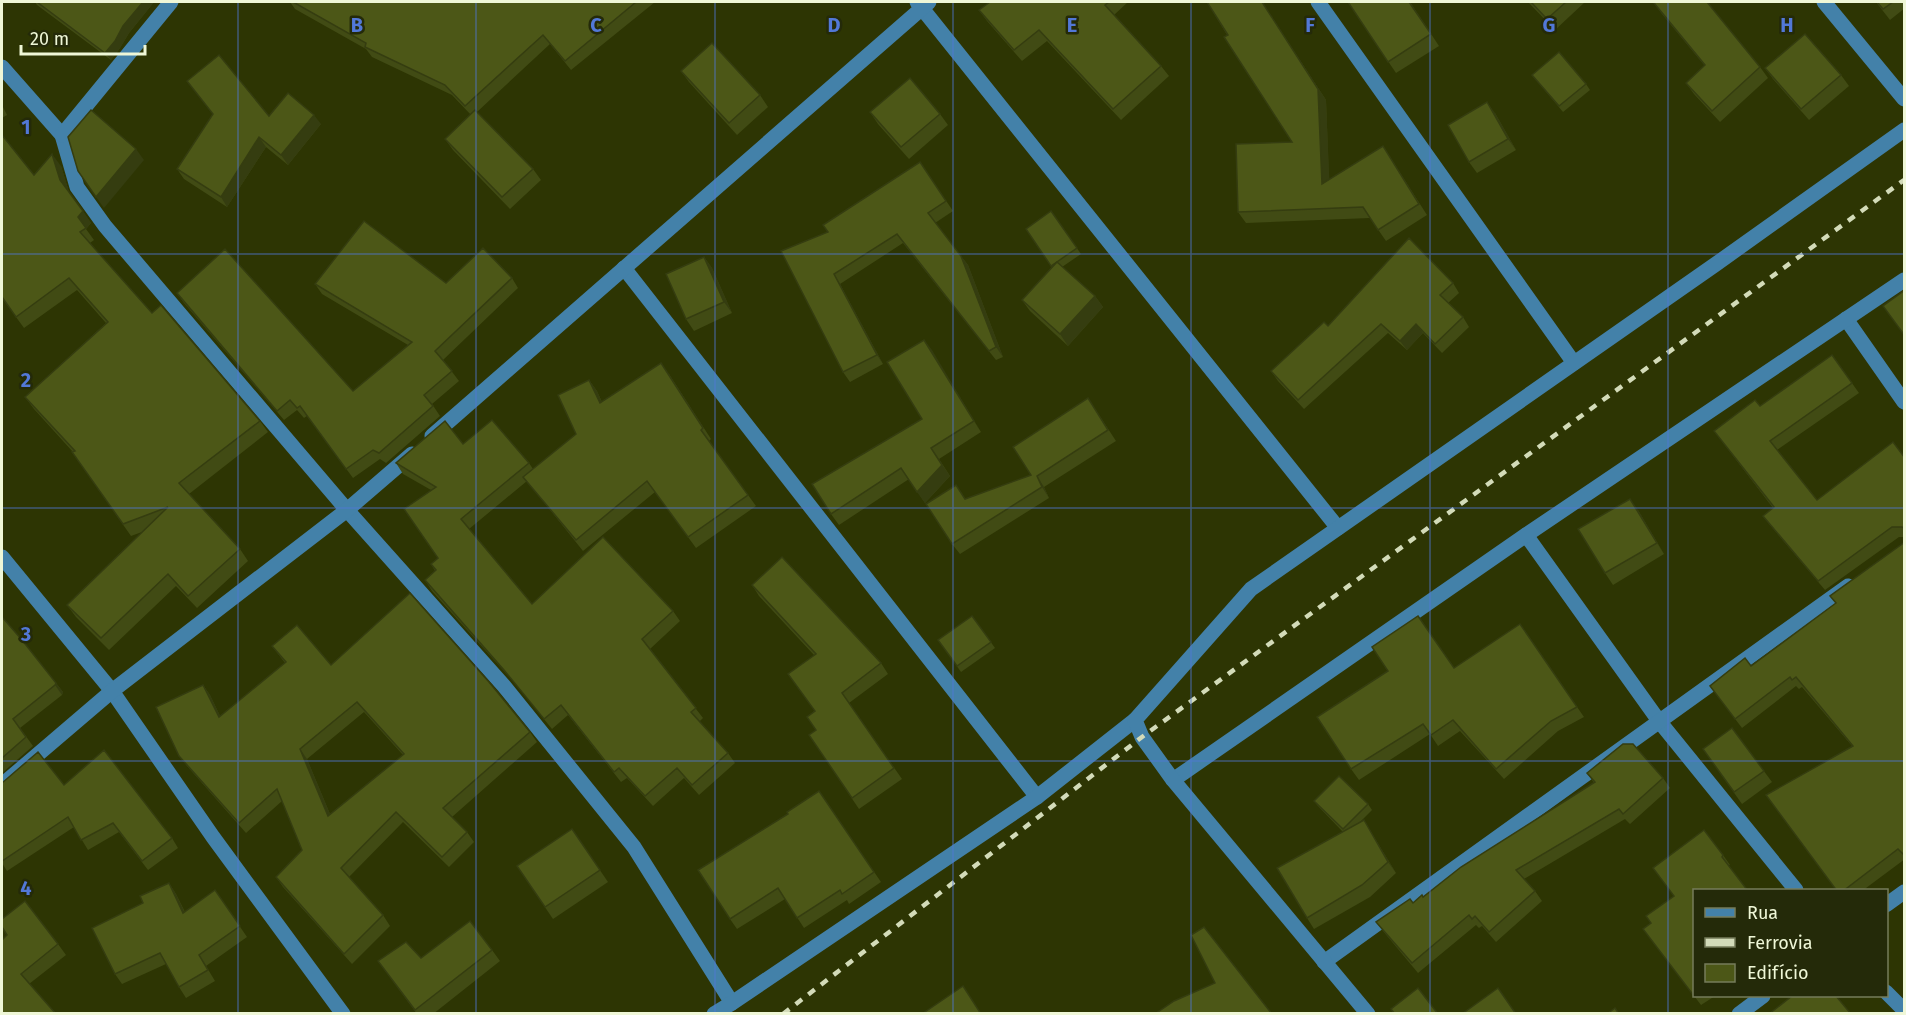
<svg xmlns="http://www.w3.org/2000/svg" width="1906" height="1015" font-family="'Fira Sans',sans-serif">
<rect width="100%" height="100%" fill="#2d3503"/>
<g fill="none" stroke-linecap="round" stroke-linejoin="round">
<g stroke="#4381a9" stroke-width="15">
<polyline points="917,2 1338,528"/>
<polyline points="1318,2 1574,363"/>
<polyline points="1824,2 1904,99"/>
<polyline points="2,67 62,135 77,187 105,226 347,510 504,686 634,847 732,1003"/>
<polyline points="62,135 171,2"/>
<polyline points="624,268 1037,797"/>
<polyline points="1846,319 1904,402"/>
<polyline points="432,436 929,2"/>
<polyline points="1526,535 1659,721 1796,890"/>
<polyline points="2,557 112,691 213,837 343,1014"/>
<polyline points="1173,780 1526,535 1904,280"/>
<polyline points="2,785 112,691 347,510 412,454"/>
<polyline points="1886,905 1904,892"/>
<polyline points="1324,962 1848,586"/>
<polyline points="1886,992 1904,1010"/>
<polyline points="714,1014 732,1003 1037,797 1135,720"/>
<polyline points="1368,1014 1173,780 1142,737 1135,720 1251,589 1716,264 1904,130"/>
<polyline points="1739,1014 1763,996"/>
</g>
<polyline stroke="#d3dbb9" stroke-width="4.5" stroke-dasharray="8 8" stroke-linecap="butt" points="783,1014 1142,737 1904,180"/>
</g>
<g fill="#414b14" fill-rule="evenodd">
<polygon points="35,2 154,2 129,33 120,48 111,60 37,5"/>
<polygon points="290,2 655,2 571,70 550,44 477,112 533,169 541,180 510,209 453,150 445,139 471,115 452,95 372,57 366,49 295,9"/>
<polygon points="990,2 1128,2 1114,15 1161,66 1169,76 1121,120 1047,41 1022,61 987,21 979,10"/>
<polygon points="1207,2 1262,2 1326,100 1329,180 1383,146 1427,215 1386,241 1370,218 1246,223 1238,212 1292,142"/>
<polygon points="1348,2 1410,2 1439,46 1396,73"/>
<polygon points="1528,2 1585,2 1555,30"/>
<polygon points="1876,2 1905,2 1905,8 1890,20"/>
<polygon points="1654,3 1760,67 1768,78 1720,122 1694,94 1686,83 1705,66 1662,14"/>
<polygon points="1765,68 1841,75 1849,86 1809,120 1773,79"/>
<polygon points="681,71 760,95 768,107 737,135 689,82"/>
<polygon points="1532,75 1586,84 1590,90 1563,112"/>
<polygon points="187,81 269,116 321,124 288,165 266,147 227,207 184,179 177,169 213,114"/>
<polygon points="2,105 7,115 2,118"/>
<polygon points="870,112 940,114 948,125 909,159 878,124"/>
<polygon points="1495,113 1516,150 1477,173 1469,162"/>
<polygon points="920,162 953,211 935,223 968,265 1003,357 996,360 903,243 840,284 883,364 850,382 843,372 828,232"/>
<polygon points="61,166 69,192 91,223 86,229 94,240 90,243 152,313 260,421 268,432 189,494 240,549 248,561 197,608 176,586 109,650 76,617 67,605 142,532 131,536 72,452 73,452 34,409 25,397 106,323 77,290 24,328 2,298 34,175"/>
<polygon points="1051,211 1081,254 1062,267 1095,296 1103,307 1068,346 1030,311 1022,300 1052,267 1051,266"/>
<polygon points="704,257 712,268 732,313 694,331 686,319"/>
<polygon points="512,278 518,288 443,360 459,381 432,404 440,416 386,463 380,459 353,478 307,416 304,418 297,410 284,420 184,303 177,293 353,391 408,345 322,294 315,284 446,283"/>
<polygon points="1453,283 1459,293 1448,303 1463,317 1469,327 1442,353 1423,333 1407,350 1388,333 1304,409 1278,381 1271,371 1328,326"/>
<polygon points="924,340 981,432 939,459 950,476 925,503 909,479 839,525 831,514 922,419"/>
<polygon points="1832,355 1859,393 1777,450 1817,500 1905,458 1905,537 1899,537 1825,590 1770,525 1763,516 1773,508 1714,431 1760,406"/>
<polygon points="669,374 711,439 709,441 756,506 696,548 655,492 583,551 527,481 469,529 532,604 673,611 680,621 650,649 703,718 699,722 728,753 735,763 699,795 684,778 653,806 627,778 621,782 568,715 552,729 512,680 432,591 425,580 435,571 431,564 438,558 431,490 403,474 396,463 463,444 529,463 533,469 576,434 589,380 597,391 602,402"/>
<polygon points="1088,398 1116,441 1044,487 1049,498 960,554 952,544 966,499 1031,475"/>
<polygon points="1638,510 1664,554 1613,585 1605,573"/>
<polygon points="1905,542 1905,859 1862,891 1836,891 1852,746 1802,687 1799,689 1796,686 1742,728 1710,686 1751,666 1836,603 1830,596"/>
<polygon points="752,585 881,663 888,674 849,703 902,779 859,809 809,735 816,730 807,717 814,711 814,655 759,596"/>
<polygon points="972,616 995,648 961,672 938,640"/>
<polygon points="2,617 56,683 63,692 62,695 20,728 33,746 2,773"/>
<polygon points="1520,624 1584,717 1558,731 1504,779 1460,731 1438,746 1430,734 1359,780 1351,769 1454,668"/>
<path d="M272 646 331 665 530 732 537 742 452 817 467 832 474 842 449 867 403 822 349 877 383 915 390 926 352 964 283 887 276 877 302 850 282 801 246 833 187 766 179 756 203 685 210 695 220 716 285 663ZM364 712 403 755 330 814 307 759Z"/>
<polygon points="1732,728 1772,782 1742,804 1703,749"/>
<polygon points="1587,773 1663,778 1670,788 1630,824 1625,819 1524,879 1535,891 1542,901 1496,942 1482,926 1479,928 1476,925 1418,973 1383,931 1376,922 1423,897 1594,783"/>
<polygon points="2,783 64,785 172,838 178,848 148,870 119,832 88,850 74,827 7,871 2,863"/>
<polygon points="819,791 881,882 849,904 847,900 804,928 785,899 737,929 730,919 788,814"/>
<polygon points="1314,801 1368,804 1372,810 1359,823 1364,820 1371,832 1396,873 1370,897 1314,929 1307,918 1343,832 1318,806"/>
<polygon points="572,829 608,882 553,919 517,866"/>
<polygon points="1723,855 1730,865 1729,865 1695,996 1715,996 1701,1005 1643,929 1651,923 1674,896 1653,868"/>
<polygon points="169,883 176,894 185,912 215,890 247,937 206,966 215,981 186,998 179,987 166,964 122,984 115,974 143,903"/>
<polygon points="2,928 58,944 66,955 29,984 2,1014 7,935"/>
<polygon points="492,950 500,961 433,1014 417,1014 378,961 421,958"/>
</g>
<g fill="#353d10">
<polygon points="143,2 154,2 129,33 120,48 111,60 105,53 123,26"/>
<polygon points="1262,2 1326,100 1330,195 1322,184"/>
<polygon points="1487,102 1495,113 1516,150 1508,139"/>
<polygon points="314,115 321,124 288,165 281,155"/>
<polygon points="259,137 266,147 227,207 221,197"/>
<polygon points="136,149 144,160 104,208 96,197"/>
<polygon points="52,154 61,166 69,192 60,180"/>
<polygon points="83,211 91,223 86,229 78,217"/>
<polygon points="961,256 968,265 1003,357 996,347"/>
<polygon points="704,257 712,268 732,313 724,302"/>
<polygon points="834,274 840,284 883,364 877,355"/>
<polygon points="1095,296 1103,307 1068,346 1060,334"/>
<polygon points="1416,324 1423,333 1407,350 1400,341"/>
<polygon points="924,340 932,350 981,432 974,421"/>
<polygon points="589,380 597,391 607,414 600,403"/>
<polygon points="931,448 950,476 925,503 917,492"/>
<polygon points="1037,476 1044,487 1049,498 1042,487"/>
<polygon points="1630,499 1638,510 1664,554 1657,543"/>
<polygon points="56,683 63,692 62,695 55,685"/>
<polygon points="203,685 210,695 226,728 219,717"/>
<polygon points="300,749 307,759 335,826 328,816"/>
<polygon points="1364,820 1371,832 1396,873 1388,862"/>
<polygon points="169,883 176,894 190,924 183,913"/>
</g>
<g fill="#4c5717" stroke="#353d10" stroke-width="1.5" fill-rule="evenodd">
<polygon points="37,2 143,2 123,26 115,41 105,53"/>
<polygon points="293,2 636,2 565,61 543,35 465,106 445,85 365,47 366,43"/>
<polygon points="990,2 1109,2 1105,5 1161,66 1113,109 1039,30 1014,50 979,10"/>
<polygon points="1207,2 1262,2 1318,89 1322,184 1383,146 1419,204 1378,230 1363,207 1238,212 1236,144 1292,142 1224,37 1228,35"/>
<polygon points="1348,2 1409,2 1431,34 1388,62"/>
<polygon points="1531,2 1566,2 1547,19"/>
<polygon points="1656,2 1707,2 1760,67 1712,111 1686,83 1705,65 1654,3"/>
<polygon points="1877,2 1893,2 1883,9"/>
<polygon points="1805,34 1841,75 1801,109 1765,68"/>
<polygon points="712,43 760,95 729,123 681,71"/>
<polygon points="1559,52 1586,84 1559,106 1532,75"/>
<polygon points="219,55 269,116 288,93 314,115 281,155 259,137 221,197 177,169 213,114 187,81"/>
<polygon points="910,78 940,114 901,147 870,112"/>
<polygon points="1487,102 1508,139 1469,162 1448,125"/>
<polygon points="91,110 136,149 96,197 78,171 68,137"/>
<polygon points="475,110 533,169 502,197 445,139"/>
<polygon points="2,135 34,175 52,154 60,180 83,211 78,217 86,228 80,232 152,313 161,305 260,421 179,483 240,549 188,596 168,574 101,638 67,605 168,507 123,524 72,452 75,451 25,397 108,322 69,278 16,317 2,297"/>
<polygon points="920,162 946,201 928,213 961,256 996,347 989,351 897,234 834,274 877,355 843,372 781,251 828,232 823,225"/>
<polygon points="1051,211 1077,248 1051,266 1026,229"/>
<polygon points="364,221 446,283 483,248 512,278 435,351 452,371 424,395 433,406 379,453 373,450 346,469 300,406 297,408 290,400 277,411 177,293 225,249 353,391 412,342 315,284"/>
<polygon points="1409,238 1453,283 1440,295 1463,317 1435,344 1416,324 1400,341 1381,324 1298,400 1271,371 1324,322 1328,326"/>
<polygon points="704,257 724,302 686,319 666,274"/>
<polygon points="1057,262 1095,296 1060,334 1022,300"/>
<polygon points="1905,290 1905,336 1883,306"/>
<polygon points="924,340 974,421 931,448 942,465 917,492 901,468 831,514 812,484 922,419 887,362"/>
<polygon points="1832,355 1852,383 1770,441 1817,500 1893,442 1905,458 1905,529 1902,527 1892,527 1818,581 1763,516 1774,507 1714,431 1755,400 1760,406"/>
<polygon points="661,363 703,428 701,430 748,495 688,537 647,481 576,540 523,477 576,434 558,395 589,380 600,403"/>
<polygon points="1088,398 1108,430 1037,476 1042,487 952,544 926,504 956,485 965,499 1031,475 1013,447"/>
<polygon points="492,420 529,463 461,519 532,604 603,537 673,611 642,639 696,708 691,712 728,753 692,785 677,768 645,796 619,768 614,772 561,705 544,719 504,670 425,580 436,570 431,564 438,558 404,509 436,487 396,463 445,421 463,444"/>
<polygon points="1630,499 1657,543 1605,573 1578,529"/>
<polygon points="1905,542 1905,856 1898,849 1843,891 1837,891 1766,795 1853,746 1796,677 1792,680 1790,677 1735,719 1710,686 1745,658 1751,666 1836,603 1830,596"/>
<polygon points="782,557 881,663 842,693 894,768 852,798 809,735 816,730 807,717 815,711 788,674 816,654 752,585"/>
<path d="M410 593 489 682 530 732 443 808 467 832 442 857 396 812 341 868 383 915 344 954 276 877 302 850 277 789 239 823 179 756 156 707 203 685 219 717 286 662 272 646 297 625 331 665ZM357 702 404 754 328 816 300 749Z"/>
<polygon points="972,616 991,642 957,666 938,640"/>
<polygon points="1418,616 1454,668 1520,624 1577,707 1551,721 1496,769 1453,720 1431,735 1423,724 1351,769 1317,717 1388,671 1372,647"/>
<polygon points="2,617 22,640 56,683 55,685 13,719 26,737 2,758"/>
<polygon points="1732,728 1764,771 1734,792 1703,749"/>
<polygon points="1623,744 1633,744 1663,778 1623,814 1619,809 1516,870 1535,891 1489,932 1475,916 1472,919 1469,915 1412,963 1376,922 1410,899 1413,903 1422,895 1423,897 1461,867 1595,782 1587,773"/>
<polygon points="104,750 172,838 142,861 113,823 81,840 68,817 2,861 2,783 38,752 64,785"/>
<polygon points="1339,776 1368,804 1343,829 1314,801"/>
<polygon points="819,791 874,872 842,894 840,890 797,918 778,888 730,919 698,870 788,814 787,812"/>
<polygon points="1364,820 1388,862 1362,885 1307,918 1277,868"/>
<polygon points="572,829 600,870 545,907 517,866"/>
<polygon points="1704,830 1723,855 1722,857 1748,891 1695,891 1694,996 1643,929 1651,923 1646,916 1674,896 1653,868"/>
<polygon points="169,883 183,913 215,890 240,926 199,955 208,970 179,987 160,953 115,974 92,928 143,903 140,896"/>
<polygon points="25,901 58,944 21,974 56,1014 2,1014 2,940 7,935 2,927 2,919"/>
<polygon points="470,921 492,950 415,1010 378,961 406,942 421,958"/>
<polygon points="1204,927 1272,1014 1155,1014 1174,1001 1215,983 1191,935"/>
<polygon points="963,986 981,1014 922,1014"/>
<polygon points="1418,988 1438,1014 1395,1014 1391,1009"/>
<polygon points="1498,988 1516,1014 1462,1014"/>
<polygon points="1792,996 1836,996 1851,1014 1769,1014"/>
<polygon points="1615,1008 1619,1014 1607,1014"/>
</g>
<path fill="none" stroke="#5278d8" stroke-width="1.5" stroke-opacity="0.55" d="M238 2V1014M476 2V1014M715 2V1014M953 2V1014M1191 2V1014M1430 2V1014M1668 2V1014M2 254H1904M2 508H1904M2 761H1904"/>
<g font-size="20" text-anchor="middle" font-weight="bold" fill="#5278d8" stroke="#242a09" stroke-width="5" stroke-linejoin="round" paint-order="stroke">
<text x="357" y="32">B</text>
<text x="596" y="32">C</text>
<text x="834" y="32">D</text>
<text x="1072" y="32">E</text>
<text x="1310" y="32">F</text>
<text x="1549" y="32">G</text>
<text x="1787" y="32">H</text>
<text x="26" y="134">1</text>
<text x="26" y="387">2</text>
<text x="26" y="641">3</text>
<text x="26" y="895">4</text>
</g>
<rect width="1906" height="1015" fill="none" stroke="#eff7d7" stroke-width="6"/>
<rect x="1693" y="889" width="195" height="108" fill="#242a09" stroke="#757c5b" stroke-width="1.5"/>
<rect x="1705" y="908" width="30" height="9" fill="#4381a9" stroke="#757c5b" stroke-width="1.5"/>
<text x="1747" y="919" font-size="18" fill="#eff7d7">Rua</text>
<rect x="1705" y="938" width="30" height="9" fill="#d3dbb9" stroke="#757c5b" stroke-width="1.5"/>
<text x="1747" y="949" font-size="18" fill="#eff7d7">Ferrovia</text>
<rect x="1705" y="964" width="30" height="18" fill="#4c5717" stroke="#757c5b" stroke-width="1.5"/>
<text x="1747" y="979" font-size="18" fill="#eff7d7">Edifício</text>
<path d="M21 45v9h124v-9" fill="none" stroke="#eff7d7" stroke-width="3"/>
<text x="30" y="45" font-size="18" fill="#eff7d7" stroke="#242a09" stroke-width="4.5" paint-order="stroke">20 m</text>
</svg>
